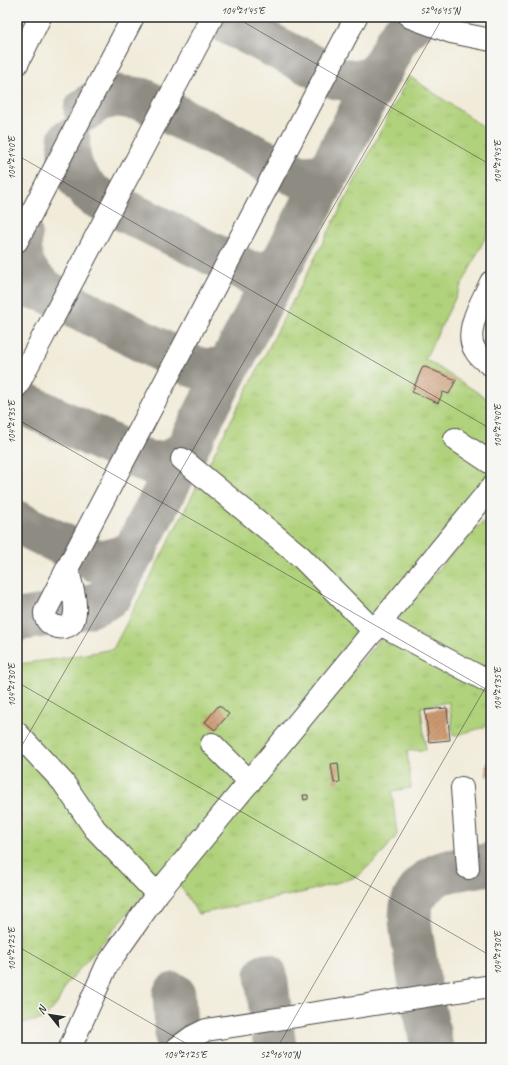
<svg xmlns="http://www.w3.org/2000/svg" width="508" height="1065" font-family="Caveat,sans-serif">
<defs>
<pattern id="grass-tufts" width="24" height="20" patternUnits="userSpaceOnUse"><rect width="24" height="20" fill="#b0d27b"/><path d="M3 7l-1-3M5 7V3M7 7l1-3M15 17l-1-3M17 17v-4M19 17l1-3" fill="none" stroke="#98b46a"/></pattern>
<pattern id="building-hatch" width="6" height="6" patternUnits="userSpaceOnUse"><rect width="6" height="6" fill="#cc9971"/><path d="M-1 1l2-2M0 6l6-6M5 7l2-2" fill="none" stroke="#a67d5d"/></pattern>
</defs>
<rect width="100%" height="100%" fill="#f6f6f2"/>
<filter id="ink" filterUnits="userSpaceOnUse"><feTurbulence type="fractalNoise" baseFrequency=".025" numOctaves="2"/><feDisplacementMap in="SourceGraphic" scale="8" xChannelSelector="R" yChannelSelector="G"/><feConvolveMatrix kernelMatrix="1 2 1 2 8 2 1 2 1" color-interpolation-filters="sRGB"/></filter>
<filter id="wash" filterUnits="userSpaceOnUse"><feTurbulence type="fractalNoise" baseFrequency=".012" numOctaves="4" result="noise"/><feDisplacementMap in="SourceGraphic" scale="16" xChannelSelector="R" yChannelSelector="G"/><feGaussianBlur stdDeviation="0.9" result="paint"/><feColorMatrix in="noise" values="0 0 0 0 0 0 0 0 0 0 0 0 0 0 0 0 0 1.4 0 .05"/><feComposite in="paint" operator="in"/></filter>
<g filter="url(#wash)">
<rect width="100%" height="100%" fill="#f1ebd9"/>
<g fill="url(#grass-tufts)" stroke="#6e7e53">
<polygon points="409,76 491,132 491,226 425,359 491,401 491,476 169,865 66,985 57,1004 44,1019 17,1024 17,664 58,659 113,649"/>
<polygon points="490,517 491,518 491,720 485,727 453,736 449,702 421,707 426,750 407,751 411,788 392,791 397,835 381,855 357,877 305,892 198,914 180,885 184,873 467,535"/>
</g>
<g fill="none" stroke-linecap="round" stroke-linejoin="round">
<g stroke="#8e8b82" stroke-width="43">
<path d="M216 17 337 78C357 82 367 84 382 69"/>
<polyline points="85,110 98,100 116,96 142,99 278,167 301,177 318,176 329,171 335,161"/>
<path d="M69 140C67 164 76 181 95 196L249 272C266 275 274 271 285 259"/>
<path d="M21 234C19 263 24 273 46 291"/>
<path d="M17 287H30L46 291 177 359C193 367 211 375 228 365 231 363 233 358 236 355"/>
<path d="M17 400 147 462C165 464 176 461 188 447"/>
<path d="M17 522 94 560C111 563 123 557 137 548"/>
<path d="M17 620C41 616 95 611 112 594L396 41 403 32 420 17"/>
<polyline points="266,975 275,1048"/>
<polyline points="174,994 177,1048"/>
<path d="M432 1048C426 1017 420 986 415 955 413 939 408 923 411 907 413 896 425 882 435 876 448 869 476 867 491 864"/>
</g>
</g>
<g id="blocks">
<g fill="url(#building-hatch)">
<polygon points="423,366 456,380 449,394 443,392 438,403 412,392"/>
<polygon points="219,705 229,714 215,730 205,722"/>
<polygon points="447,708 450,740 429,742 425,710"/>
<polygon points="338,763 340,782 334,783 331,764"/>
<polygon points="485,765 491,765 491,776 486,777"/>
<polygon points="303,795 308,795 308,799 304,800"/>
</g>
</g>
</g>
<g filter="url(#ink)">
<use href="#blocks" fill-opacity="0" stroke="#494845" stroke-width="1"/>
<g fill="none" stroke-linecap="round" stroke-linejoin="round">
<g stroke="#494845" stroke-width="24">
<g id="minor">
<polyline points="410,17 451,32 491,40"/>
<polyline points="17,64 40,17"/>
<polyline points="17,241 133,17"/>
<path d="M491 282C483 300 463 331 475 350 478 356 486 362 491 365"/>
<polyline points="17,386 212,17"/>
<polyline points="455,439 491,463"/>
<polyline points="182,459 300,556 374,631"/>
<path d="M67 569C71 582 78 604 74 618 70 634 44 628 45 612L67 569 356 17"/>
<polyline points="380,624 491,683"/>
<polyline points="17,733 63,782 95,829 157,894"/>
<polyline points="212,744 250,782"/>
<polyline points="462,788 468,868"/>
<polyline points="70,1048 107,965 157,894 491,488"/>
<polyline points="177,1048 192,1037 206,1030 491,986"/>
</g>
</g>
<use href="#minor" stroke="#fff" stroke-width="22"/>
</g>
</g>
<path fill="none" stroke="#2b2b2b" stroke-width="1" stroke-opacity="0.45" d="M235 17 491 165M17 155 491 429M17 419 491 692M17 682 491 956M17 754 443 17M17 946 194 1048M277 1048 491 678"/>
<rect width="508" height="1065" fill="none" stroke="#f6f6f2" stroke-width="44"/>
<g transform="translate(50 1015) rotate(300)" stroke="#f6f6f2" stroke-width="3" paint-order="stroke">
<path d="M0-3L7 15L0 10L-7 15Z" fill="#2b2b2b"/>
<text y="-6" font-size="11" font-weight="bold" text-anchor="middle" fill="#2b2b2b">N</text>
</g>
<rect x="22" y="22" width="464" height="1021" fill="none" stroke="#2b2b2b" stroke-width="1.5"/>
<g font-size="10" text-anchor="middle" fill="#2b2b2b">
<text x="243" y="14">104°21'45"E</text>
<text x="440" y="14">52°16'15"N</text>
<text transform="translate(11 158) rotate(-90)" y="4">104°21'40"E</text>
<text transform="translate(497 162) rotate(-90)" y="4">104°21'45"E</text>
<text transform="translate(11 422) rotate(-90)" y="4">104°21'35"E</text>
<text transform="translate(497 426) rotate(-90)" y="4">104°21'40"E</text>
<text transform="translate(11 685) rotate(-90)" y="4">104°21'30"E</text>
<text transform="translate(497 689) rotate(-90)" y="4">104°21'35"E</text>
<text transform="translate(11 949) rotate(-90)" y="4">104°21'25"E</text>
<text transform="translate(497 953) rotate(-90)" y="4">104°21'30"E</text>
<text x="185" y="1058">104°21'25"E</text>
<text x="280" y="1058">52°16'10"N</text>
</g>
</svg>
